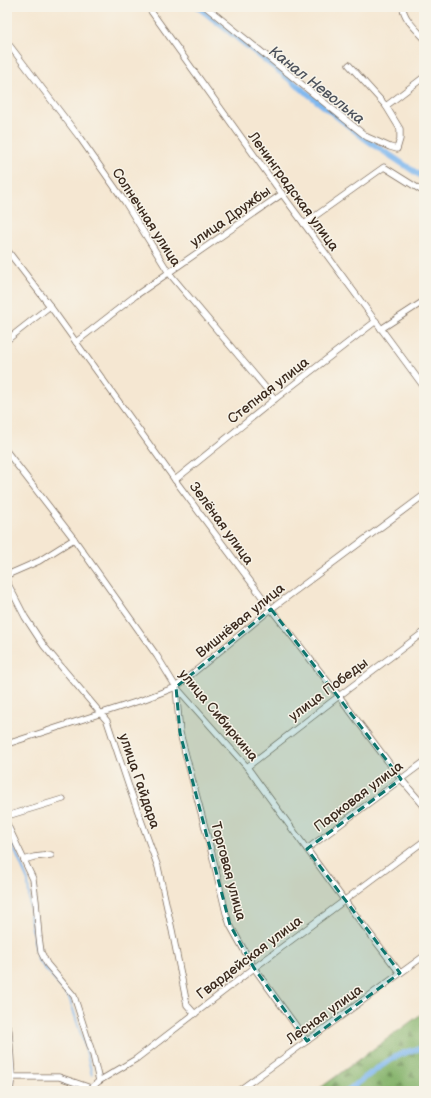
<svg xmlns="http://www.w3.org/2000/svg" width="431" height="1098" font-family="'Balsamiq Sans',sans-serif">
<defs>
<pattern id="forest-firs" width="22" height="20" patternUnits="userSpaceOnUse"><rect width="22" height="20" fill="#85b36c"/><path d="M5 1l3.5 6h-7zM16 11l3.5 6h-7z" fill="#6e9258"/></pattern>
</defs>
<rect width="100%" height="100%" fill="#f7f3e8"/>
<filter id="ink" filterUnits="userSpaceOnUse"><feTurbulence type="fractalNoise" baseFrequency=".025" numOctaves="2"/><feDisplacementMap in="SourceGraphic" scale="8" xChannelSelector="R" yChannelSelector="G"/><feConvolveMatrix kernelMatrix="1 2 1 2 8 2 1 2 1" color-interpolation-filters="sRGB"/></filter>
<filter id="wash" filterUnits="userSpaceOnUse"><feTurbulence type="fractalNoise" baseFrequency=".012" numOctaves="4" result="noise"/><feDisplacementMap in="SourceGraphic" scale="16" xChannelSelector="R" yChannelSelector="G"/><feGaussianBlur stdDeviation="0.9" result="paint"/><feColorMatrix in="noise" values="0 0 0 0 0 0 0 0 0 0 0 0 0 0 0 0 0 1.4 0 .05"/><feComposite in="paint" operator="in"/></filter>
<g filter="url(#wash)">
<rect width="100%" height="100%" fill="#f5e7d2"/>
<polygon fill="url(#forest-firs)" stroke="#606e45" points="424,1012 424,1091 316,1091"/>
<g fill="none" stroke-linecap="round" stroke-linejoin="round">
<polyline stroke="#7eb7ef" stroke-width="2" points="7,832 28,881 31,924 38,960 69,997 86,1050 92,1075"/>
<g stroke="#7eb7ef" stroke-width="6">
<polyline points="198,7 364,138 424,178"/>
<path d="M347 1091C369 1076 397 1048 424 1049"/>
</g>
</g>
</g>
<g filter="url(#ink)">
<g fill="none" stroke-linecap="round" stroke-linejoin="round">
<g stroke="#7c6c5d" stroke-width="7">
<g id="street">
<polyline points="148,7 282,194 424,387"/>
<polyline points="206,7 367,137 390,147 397,149 400,139 400,129 386,106 349,65"/>
<path d="M403 7C403 18 417 30 424 38"/>
<polyline points="7,42 80,138 125,202 169,273 275,399"/>
<polyline points="386,106 424,77"/>
<polyline points="304,224 384,167 424,192"/>
<polyline points="7,250 50,306 175,480 271,609 339,696 401,779 424,806"/>
<polyline points="381,329 424,301"/>
<polyline points="7,340 50,306"/>
<polyline points="76,342 135,296 282,194"/>
<polyline points="7,452 74,539 157,656 176,687 247,767 344,900 400,973"/>
<polyline points="175,480 275,399 376,321"/>
<polyline points="7,575 39,561 74,539"/>
<polyline points="7,582 25,617 44,646 107,721 129,787 158,867 172,930 187,1005 195,1014"/>
<polyline points="176,687 180,733 212,854 226,913 230,925 254,968 307,1041"/>
<polyline points="7,744 142,700 176,687 271,609 424,495"/>
<polyline points="247,767 339,696 424,632"/>
<polyline points="7,816 63,799"/>
<polyline points="7,824 33,879 36,901 39,937 41,952 47,964 74,996 93,1055 99,1081"/>
<polyline points="307,849 424,762"/>
<polyline points="24,860 34,857 51,855"/>
<polyline points="7,1026 9,1031 12,1076 10,1091"/>
<polyline points="7,1077 59,1077 91,1088"/>
<polyline points="88,1091 99,1081 136,1059 254,968 424,841"/>
<polyline points="238,1091 424,956"/>
</g>
</g>
<use href="#street" stroke="#fff" stroke-width="5.5"/>
</g>
</g>
<path fill="#0f766e" fill-opacity="0.2" stroke="#0f766e" stroke-width="3" stroke-dasharray="8 5" stroke-linejoin="round" d="M271 609 401 779 307 849 400 973 307 1041 254 968 230 925 180 733 176 687Z"/>
<g text-anchor="middle" stroke-width="3" stroke-linejoin="round" paint-order="stroke">
<g font-size="14" fill="#3b2a1e" stroke="#f7f3e8">
<text transform="translate(294 191) rotate(54)" y="5">Ленинградская улица</text>
<text transform="translate(230 216) rotate(-35)" y="5">улица Дружбы</text>
<text transform="translate(147 217) rotate(57)" y="5">Солнечная улица</text>
<text transform="translate(268 390) rotate(-38)" y="5">Степная улица</text>
<text transform="translate(222 523) rotate(54)" y="5">Зелёная улица</text>
<text transform="translate(240 620) rotate(-39)" y="5">Вишнёвая улица</text>
<text transform="translate(328 689) rotate(-37)" y="5">улица Победы</text>
<text transform="translate(219 715) rotate(50)" y="5">улица Сибиркина</text>
<text transform="translate(140 781) rotate(71)" y="5">улица Гайдара</text>
<text transform="translate(358 796) rotate(-37)" y="5">Парковая улица</text>
<text transform="translate(229 871) rotate(75)" y="5">Торговая улица</text>
<text transform="translate(249 957) rotate(-37)" y="5">Гвардейская улица</text>
<text transform="translate(324 1014) rotate(-36)" y="5">Лесная улица</text>
</g>
<g font-size="15" font-style="italic" fill="#4f545d" stroke="#f7f3e8">
<text transform="translate(317 85) rotate(38)" y="5">Канал Неволька</text>
</g>
</g>
<rect width="431" height="1098" fill="none" stroke="#f7f3e8" stroke-width="24"/>
</svg>
